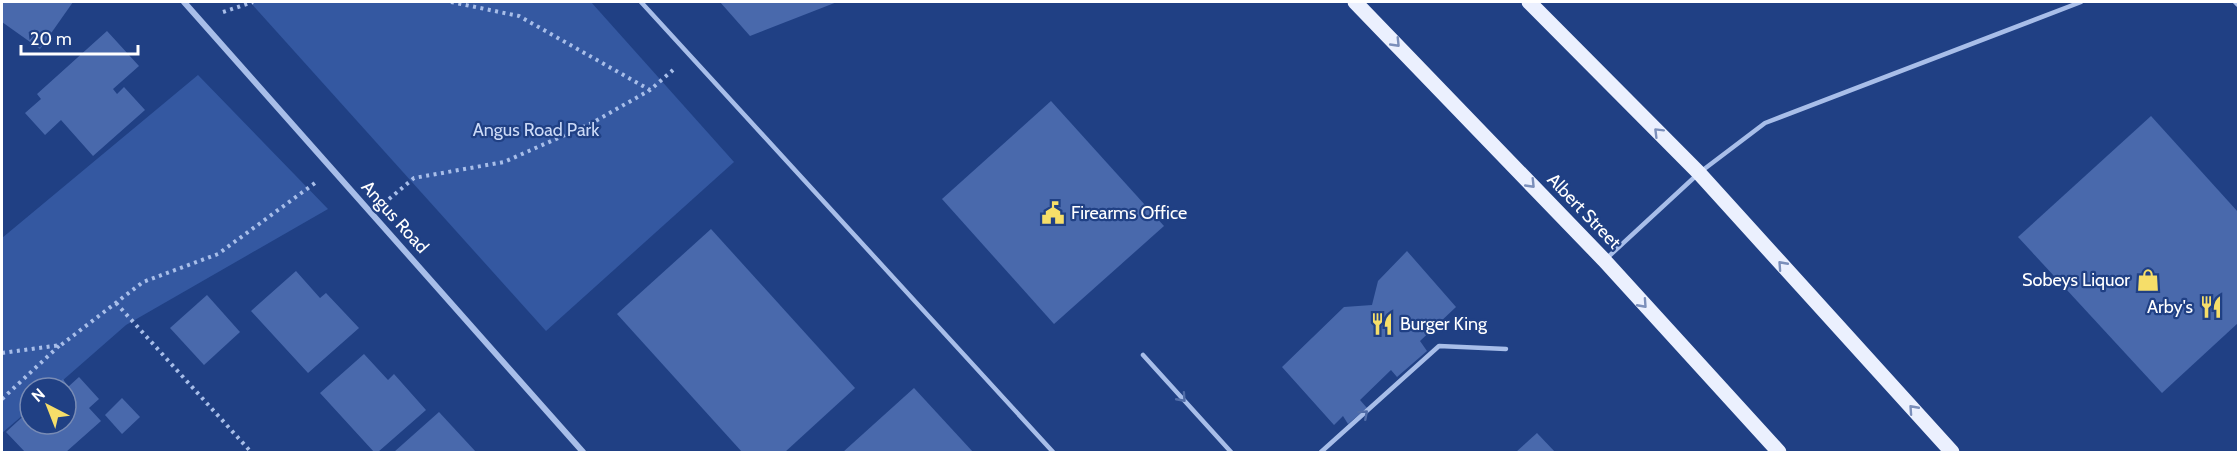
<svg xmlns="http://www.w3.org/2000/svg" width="2240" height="454" font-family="Cabin,sans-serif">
<rect width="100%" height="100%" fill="#204084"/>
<g fill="#3458a1">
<polygon points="250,2 591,2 734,162 546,331"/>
<polygon points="198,75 328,209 126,325 54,388 30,388 30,409 2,433 2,238"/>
</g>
<g fill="#4969ac">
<polygon points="2,2 73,2 40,49 2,22"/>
<polygon points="720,2 837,2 750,36"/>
<polygon points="107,31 139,66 113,89 117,94 124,87 145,110 93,156 61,120 45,135 25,113 41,99 37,94"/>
<polygon points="1051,101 1164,226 1054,324 942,199"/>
<polygon points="2151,116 2238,212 2238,323 2162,393 2018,237"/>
<polygon points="711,229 855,388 785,452 742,452 617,314"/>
<polygon points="1407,251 1456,307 1420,341 1427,351 1397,377 1391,370 1360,400 1367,408 1348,424 1343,416 1334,425 1282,367 1344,307 1372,305 1378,281"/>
<polygon points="296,271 320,298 326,293 359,328 308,373 251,311"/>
<polygon points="207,295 240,332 204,365 170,328"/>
<polygon points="364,354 388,380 394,374 426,410 378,452 374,452 320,393"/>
<polygon points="79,377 99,399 89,408 101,421 66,452 25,452 6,432 30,410 30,424 66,424 66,388 53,388 63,379 68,387"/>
<polygon points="914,388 973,452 843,452"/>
<polygon points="122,398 140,417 122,434 105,415"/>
<polygon points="439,412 476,452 394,452"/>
<polygon points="1537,433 1555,452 1516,452"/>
</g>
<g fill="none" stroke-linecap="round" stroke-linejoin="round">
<g stroke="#a8bee9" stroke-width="4" stroke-dasharray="3 4.5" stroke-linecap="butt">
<polyline points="451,2 519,16 650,90 673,70"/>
<polyline points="223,12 253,2"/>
<polyline points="389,199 414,178 504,162 592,123 650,90"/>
<polyline points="116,303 251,452"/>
<polyline points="2,353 61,345 143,282 218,254 315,183"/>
<polyline points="2,399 60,345"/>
</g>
<g stroke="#a8bee9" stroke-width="4.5">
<polyline points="641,2 1053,452"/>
<polyline points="2235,2 2238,5"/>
<polyline points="1607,258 1699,173 1765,123 2081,2"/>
<polyline points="1143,355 1231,452"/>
<polyline points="1321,452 1439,346 1506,349"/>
</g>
<polyline stroke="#a8bee9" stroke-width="6" points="184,2 583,452"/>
<g stroke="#ebf0fe" stroke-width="15">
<polyline points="1355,2 1604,260 1779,452"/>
<polyline points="1529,2 1699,173 1952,452"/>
</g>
</g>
<defs><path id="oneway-chevron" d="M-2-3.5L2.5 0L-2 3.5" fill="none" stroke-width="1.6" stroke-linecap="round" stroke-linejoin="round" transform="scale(1.5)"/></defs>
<g stroke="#7b8fbb">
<use href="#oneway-chevron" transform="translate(1396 43) rotate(46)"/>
<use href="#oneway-chevron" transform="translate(1658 132) rotate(-135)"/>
<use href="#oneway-chevron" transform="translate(1531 184) rotate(46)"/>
<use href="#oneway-chevron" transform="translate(1782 265) rotate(-132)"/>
<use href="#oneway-chevron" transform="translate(1643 304) rotate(48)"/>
<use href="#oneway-chevron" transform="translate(1913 409) rotate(-132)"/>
</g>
<g stroke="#506ca7">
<use href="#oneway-chevron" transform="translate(1182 398) rotate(48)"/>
<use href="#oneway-chevron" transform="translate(1364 414) rotate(-42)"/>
</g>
<defs>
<g id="civic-bare" transform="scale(1.8)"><path d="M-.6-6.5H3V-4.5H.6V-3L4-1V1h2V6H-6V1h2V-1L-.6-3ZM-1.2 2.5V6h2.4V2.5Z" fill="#f6de69" stroke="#204084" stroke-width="2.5" paint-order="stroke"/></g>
<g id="shop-bare" transform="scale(1.8)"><path d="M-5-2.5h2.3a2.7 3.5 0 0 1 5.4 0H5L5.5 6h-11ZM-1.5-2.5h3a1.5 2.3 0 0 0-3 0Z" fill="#f6de69" stroke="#204084" stroke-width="2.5" paint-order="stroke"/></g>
<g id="restaurant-bare" transform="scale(1.8)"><path d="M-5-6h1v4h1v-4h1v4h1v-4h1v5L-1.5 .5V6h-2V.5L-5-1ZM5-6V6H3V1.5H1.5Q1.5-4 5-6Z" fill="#f6de69" stroke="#204084" stroke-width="2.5" paint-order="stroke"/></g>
</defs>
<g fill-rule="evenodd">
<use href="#civic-bare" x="1053" y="213"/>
<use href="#shop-bare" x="2148" y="280"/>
<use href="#restaurant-bare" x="2211" y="307"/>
<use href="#restaurant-bare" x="1382" y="324"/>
</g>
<g text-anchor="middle" stroke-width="4.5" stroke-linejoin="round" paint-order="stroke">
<g font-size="18" fill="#ccdaf7" stroke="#204084">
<text x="536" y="136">Angus Road Park</text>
</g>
<g font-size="18" fill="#fff" stroke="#204084">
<text transform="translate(1584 211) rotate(46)" y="6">Albert Street</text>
<text transform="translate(395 217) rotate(48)" y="6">Angus Road</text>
</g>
<g font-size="18" fill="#fff" stroke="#204084" text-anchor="start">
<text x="1071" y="219">Firearms Office</text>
<text x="2130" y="286" text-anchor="end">Sobeys Liquor</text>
<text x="2193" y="313" text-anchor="end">Arby's</text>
<text x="1400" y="330">Burger King</text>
</g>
</g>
<rect width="2240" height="454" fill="none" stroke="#ffffff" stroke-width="6"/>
<g transform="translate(48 406) rotate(318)"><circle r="28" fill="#204084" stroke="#798cb5" stroke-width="1.5"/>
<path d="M0-4.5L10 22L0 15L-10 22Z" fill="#f6de69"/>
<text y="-9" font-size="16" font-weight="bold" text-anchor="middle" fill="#ffffff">N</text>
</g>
<path d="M21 45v9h117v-9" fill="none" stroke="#ffffff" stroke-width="3"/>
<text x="30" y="45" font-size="18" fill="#ffffff" stroke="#204084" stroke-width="4.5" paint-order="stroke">20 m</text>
</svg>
